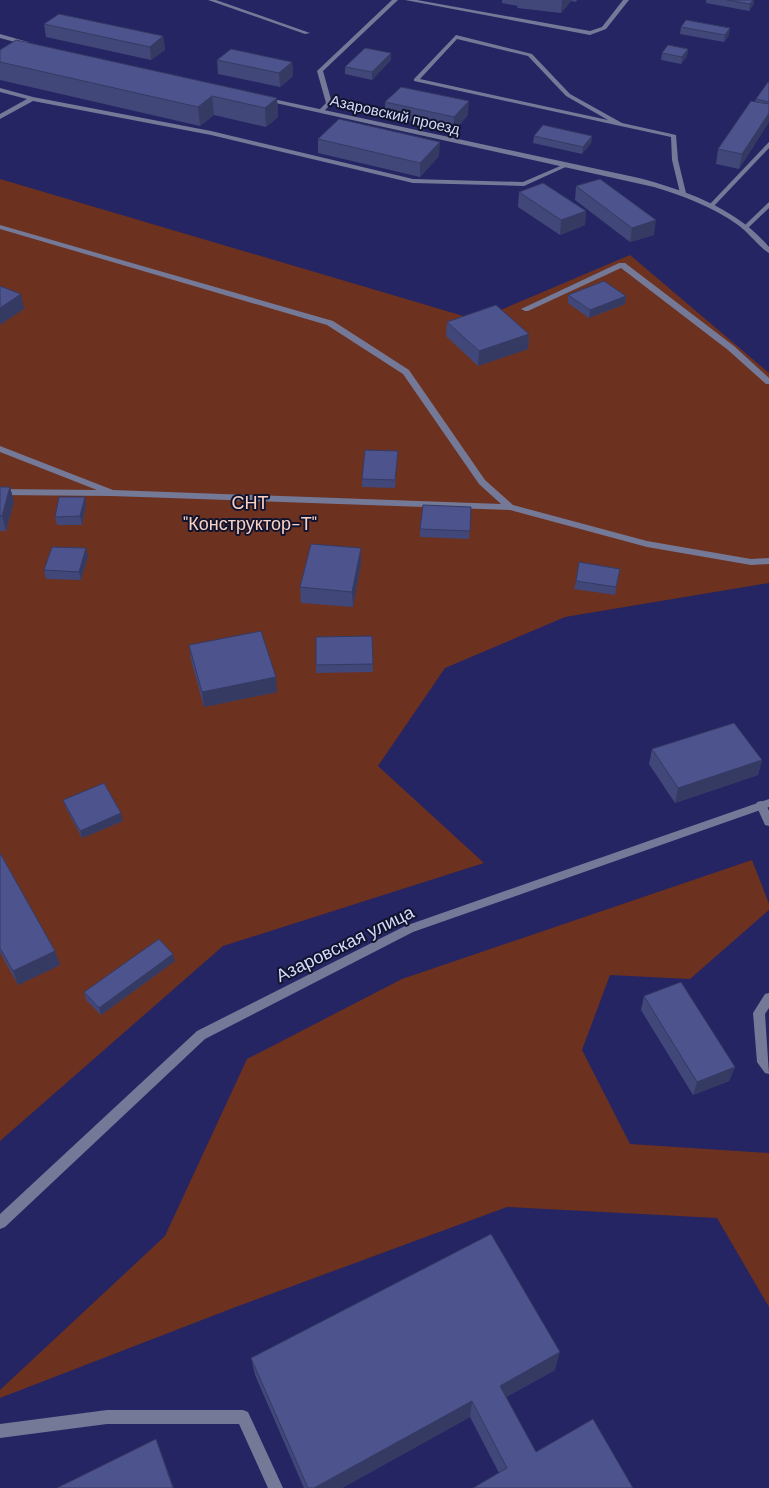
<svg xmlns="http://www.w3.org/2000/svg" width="769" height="1488" font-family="'DM Sans',sans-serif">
<rect width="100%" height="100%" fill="#242562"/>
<g fill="#6d3120">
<polygon points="0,179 477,320 630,255 769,373 769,583 565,617 445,668 378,766 484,863 223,946 0,1141"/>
<polygon points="752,860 769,904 769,910 690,979 610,975 582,1050 630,1144 769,1153 769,1307 717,1218 507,1207 233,1308 0,1398 0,1390 165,1236 247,1059 402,979"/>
</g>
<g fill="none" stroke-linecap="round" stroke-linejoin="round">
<g fill="#747998" fill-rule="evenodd">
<polygon points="208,0 216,0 310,33 305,34"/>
<polygon points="392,0 398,0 323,71 332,103 323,112 319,112 319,110 326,103 317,71"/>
<polygon points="405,0 417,0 590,31 602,27 623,0 629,0 606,29 590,35"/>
<path d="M456 35 532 54 570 94 622 123 676 135 678 160 686 193 683 195 680 193 672 160 671 137 414 81V79ZM457 39 528 56 566 96 608 120 420 79Z"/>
<polygon points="0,88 33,97 211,131 413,179 523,182 565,164 570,165 524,186 413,183 211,135 33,101 0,119 0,114 27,99 0,92"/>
<polygon points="769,142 769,148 714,206 710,206 710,204"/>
<polygon points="769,202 769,208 748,228 744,228 744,226"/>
<polygon points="0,225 333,321 409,370 485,480 513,505 647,541 751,559 769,558 769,564 751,565 647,547 510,510 112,496 0,495 0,489 97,490 0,452 0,446 113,490 501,504 479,484 403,374 327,325 0,229"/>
<polygon points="619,263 625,263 734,346 769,378 769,384 766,384 728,350 621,268 528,311 525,311 521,309"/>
<polygon points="761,801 765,802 769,811 769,826 765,825 756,805 757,802"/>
<polygon points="769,993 769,1008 765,1014 769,1074 765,1073 757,1062 753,1013 765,994"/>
<polygon points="107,1410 243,1410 248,1412 283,1488 268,1488 239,1424 107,1424 0,1438 0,1424"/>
</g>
<g fill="#747998" fill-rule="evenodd">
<polygon points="0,34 28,42 29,43 26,45 0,38"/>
<path d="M264 97 639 178C687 191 736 208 769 247V253C761 249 748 232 738 225 713 207 684 196 654 187L262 100 261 99Z"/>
</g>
<polygon fill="#747998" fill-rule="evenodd" points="769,799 769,807 413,932 205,1039 5,1227 0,1229 0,1214 197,1031 405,926"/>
</g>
<g fill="#414779">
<polygon points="502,0 577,0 576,2 571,1 561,13 517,8 518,6 502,3"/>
<polygon points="706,0 754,0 754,4 749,11 706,3"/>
<polygon points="44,24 163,36 165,50 151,60 46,37"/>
<polygon points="681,27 729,35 724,42 680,34"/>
<polygon points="688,49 687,56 681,64 661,60 662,53"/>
<polygon points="0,50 277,98 278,117 266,127 214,115 200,126 0,80"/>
<polygon points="217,60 292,62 293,76 280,87 218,74"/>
<polygon points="391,60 372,80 345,74 345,67"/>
<polygon points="769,82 769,122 739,169 716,164 718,149 755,101 756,99"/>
<polygon points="385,102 468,115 454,131 385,116"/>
<polygon points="534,136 592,136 591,143 582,154 533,143"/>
<polygon points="318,139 439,156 420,177 318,153"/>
<polygon points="576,186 654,235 630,242 575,200"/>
<polygon points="519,192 586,211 585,225 560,235 518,207"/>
<polygon points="568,295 626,296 625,304 589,318 568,303"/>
<polygon points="447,322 529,334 528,349 478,366 446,336"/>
<polygon points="397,459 395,488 362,487 362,479"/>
<polygon points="0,487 10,487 14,502 6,531 0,531"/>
<polygon points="86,505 82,525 57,525 55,517"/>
<polygon points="471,507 469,539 420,537 420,529"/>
<polygon points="88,556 81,580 46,579 44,570"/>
<polygon points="361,563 353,607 301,603 300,587"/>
<polygon points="620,569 615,595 574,589 576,581"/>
<polygon points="372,636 373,672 316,673 316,665"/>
<polygon points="189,645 277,692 204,707 191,660"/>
<polygon points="652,749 762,760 758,775 675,803 649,764"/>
<polygon points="63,800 123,821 82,838 66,808"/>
<polygon points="0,853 55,951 60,965 18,985 0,952"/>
<polygon points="175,961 101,1015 86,1000 84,992"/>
<polygon points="644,996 735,1067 729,1081 693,1095 641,1010"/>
<polygon points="251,1358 555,1370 506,1397 536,1452 499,1473 470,1417 342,1488 304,1488 255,1375"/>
</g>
<g fill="#353a63">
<polygon points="562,0 572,0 571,1 561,13"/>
<polygon points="753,0 754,0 754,4 749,11 750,4"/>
<polygon points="730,28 729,35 724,42 725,35"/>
<polygon points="163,36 165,50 151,60 150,47"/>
<polygon points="688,49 687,56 681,64 682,57"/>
<polygon points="391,53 391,60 372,80 372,72"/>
<polygon points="292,62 293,76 280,87 279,73"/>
<polygon points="212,96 214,115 200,126 198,107"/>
<polygon points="277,98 278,117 266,127 265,108"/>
<polygon points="469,101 468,115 454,131 454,117"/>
<polygon points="769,113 769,122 739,169 742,154"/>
<polygon points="592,136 591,143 582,154 583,147"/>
<polygon points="440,142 439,156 420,177 420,163"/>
<polygon points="586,211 585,225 560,235 561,220"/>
<polygon points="656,220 654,235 630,242 632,228"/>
<polygon points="21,294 24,309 0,325 0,308"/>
<polygon points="626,296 625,304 589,318 590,310"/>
<polygon points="529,334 528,349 478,366 479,351"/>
<polygon points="10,487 14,502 6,531 2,516"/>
<polygon points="85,497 86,505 82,525 80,516"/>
<polygon points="86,548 88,556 81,580 79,572"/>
<polygon points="361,548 361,563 353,607 352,592"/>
<polygon points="276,677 277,692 204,707 202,692"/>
<polygon points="762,760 758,775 675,803 678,788"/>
<polygon points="121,813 123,821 82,838 80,831"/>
<polygon points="55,951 60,965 18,985 13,971"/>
<polygon points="173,954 175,961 101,1015 99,1008"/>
<polygon points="735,1067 729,1081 693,1095 697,1082"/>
<polygon points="560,1352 555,1370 497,1402 500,1386"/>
<polygon points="472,1401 470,1417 342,1488 314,1488"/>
<polygon points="156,1439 161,1452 174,1488 173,1488"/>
</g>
<g fill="#4c538d" stroke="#353a63">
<polygon points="727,0 753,0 750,4"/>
<polygon points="59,14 163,36 150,47 44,24"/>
<polygon points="686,20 730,28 725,35 681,27"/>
<polygon points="16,40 277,98 265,108 212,96 198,107 0,62 0,50"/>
<polygon points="668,45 688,49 682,57 662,53"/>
<polygon points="365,48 391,53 372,72 345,67"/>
<polygon points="231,49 292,62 279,73 217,60"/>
<polygon points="768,82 769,82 769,102 756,99"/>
<polygon points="401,87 469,101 454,117 385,102"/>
<polygon points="751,101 769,104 769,113 742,154 718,149"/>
<polygon points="339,119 440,142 420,163 318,139"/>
<polygon points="543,125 592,136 583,147 534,136"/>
<polygon points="600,179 656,220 632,228 576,186"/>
<polygon points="543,183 586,211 561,220 519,192"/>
<polygon points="604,281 626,296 590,310 568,295"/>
<polygon points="0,286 21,294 0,308"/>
<polygon points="496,305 529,334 479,351 447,322"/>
<polygon points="365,450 398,451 395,480 362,479"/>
<polygon points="0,487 10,487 2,516 0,516"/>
<polygon points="59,497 85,497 80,516 55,517"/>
<polygon points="423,505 471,507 470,531 420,529"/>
<polygon points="311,544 361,548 352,592 300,587"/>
<polygon points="52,547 86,548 79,572 44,570"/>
<polygon points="579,562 620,569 616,587 576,581"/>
<polygon points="261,631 276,677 202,692 189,645"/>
<polygon points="372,636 373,664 316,665 316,637"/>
<polygon points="734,723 762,760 678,788 652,749"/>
<polygon points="104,783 121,813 80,831 63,800"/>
<polygon points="0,853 55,951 13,971 0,948"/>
<polygon points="159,939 173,954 99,1008 84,992"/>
<polygon points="681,982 735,1067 697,1082 644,996"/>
<polygon points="491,1234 560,1352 500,1386 536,1452 593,1419 633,1488 473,1488 507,1468 472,1401 314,1488 308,1488 251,1358"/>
<polygon points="156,1439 173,1488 57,1488"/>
</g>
<g text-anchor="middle" stroke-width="4" stroke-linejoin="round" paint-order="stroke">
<g font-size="15" fill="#d4daf8" stroke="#11142e">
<text transform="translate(395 115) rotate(13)" y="5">Азаровский проезд</text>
</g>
<g font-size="18" fill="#f9d0c4" stroke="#11142e">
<text x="250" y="509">СНТ<tspan x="250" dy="21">"Конструктор-Т"</tspan></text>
</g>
<g font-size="18" fill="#d4daf8" stroke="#11142e">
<text transform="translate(345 944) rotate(-26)" y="6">Азаровская улица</text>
</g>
</g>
</svg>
